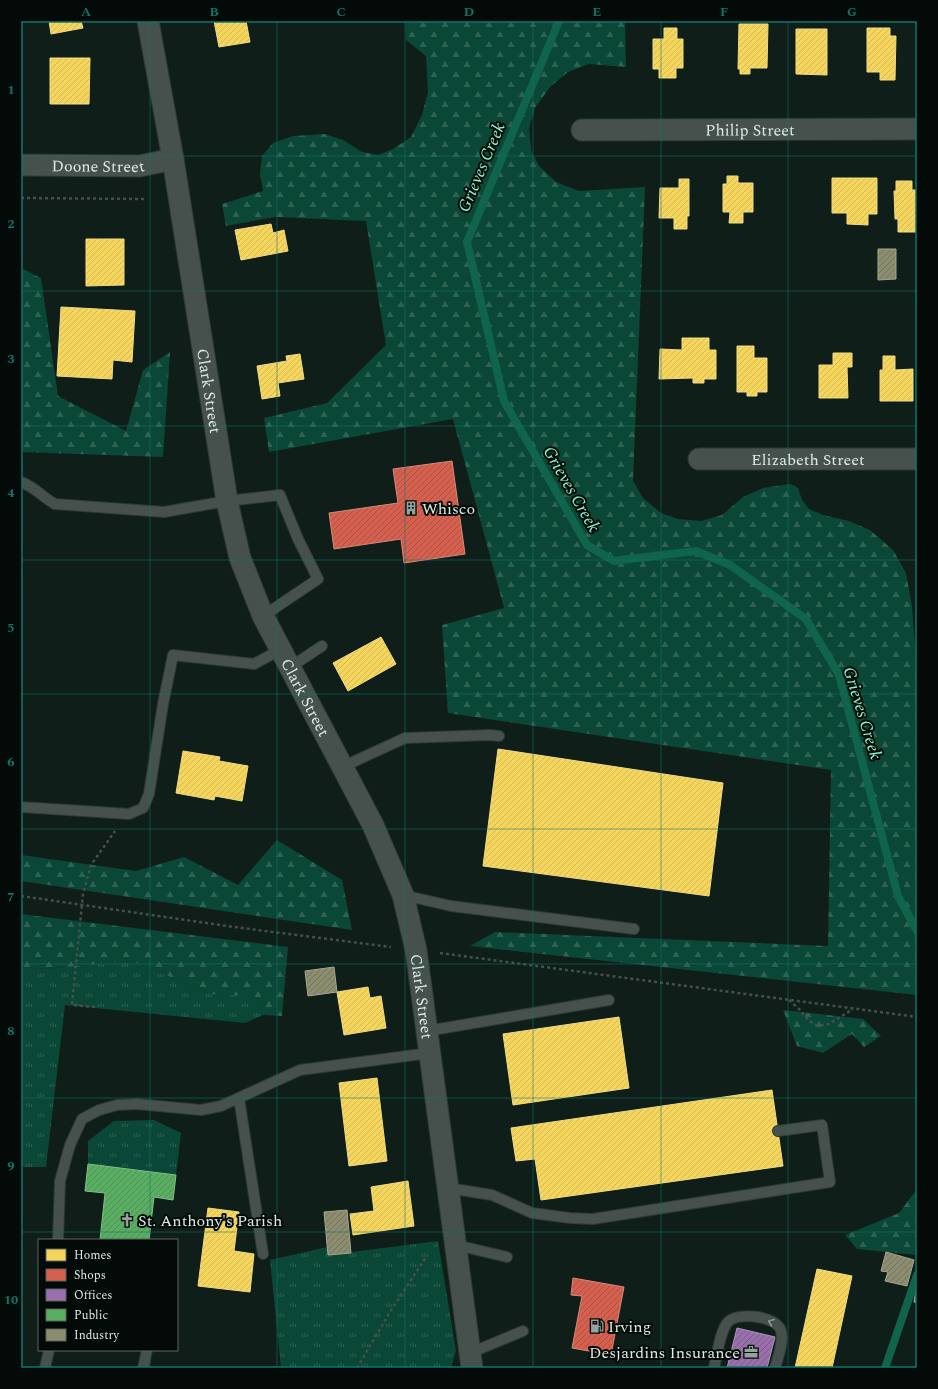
<svg xmlns="http://www.w3.org/2000/svg" width="938" height="1389" font-family="Spectral,serif">
<defs>
<pattern id="grass-tufts" width="24" height="20" patternUnits="userSpaceOnUse"><rect width="24" height="20" fill="#0b4736"/><path d="M3 7l-1-3M5 7V3M7 7l1-3M15 17l-1-3M17 17v-4M19 17l1-3" fill="none" stroke="#2e6253"/></pattern>
<pattern id="forest-firs" width="22" height="20" patternUnits="userSpaceOnUse"><rect width="22" height="20" fill="#0b4736"/><path d="M5 1l3.5 6h-7zM16 11l3.5 6h-7z" fill="#2e6253"/></pattern>
<pattern id="homes-hatch" width="6" height="6" patternUnits="userSpaceOnUse"><rect width="6" height="6" fill="#f6d55c"/><path d="M-1 1l2-2M0 6l6-6M5 7l2-2" fill="none" stroke="#d2b857"/></pattern>
<pattern id="shops-hatch" width="6" height="6" patternUnits="userSpaceOnUse"><rect width="6" height="6" fill="#d6604d"/><path d="M-1 1l2-2M0 6l6-6M5 7l2-2" fill="none" stroke="#a2574a"/></pattern>
<pattern id="offices-hatch" width="6" height="6" patternUnits="userSpaceOnUse"><rect width="6" height="6" fill="#9970ab"/><path d="M-1 1l2-2M0 6l6-6M5 7l2-2" fill="none" stroke="#765f82"/></pattern>
<pattern id="public-hatch" width="6" height="6" patternUnits="userSpaceOnUse"><rect width="6" height="6" fill="#5aae61"/><path d="M-1 1l2-2M0 6l6-6M5 7l2-2" fill="none" stroke="#538f59"/></pattern>
<pattern id="industry-hatch" width="6" height="6" patternUnits="userSpaceOnUse"><rect width="6" height="6" fill="#8c8c6e"/><path d="M-1 1l2-2M0 6l6-6M5 7l2-2" fill="none" stroke="#727460"/></pattern>
</defs>
<rect width="100%" height="100%" fill="#0f1e19"/>
<g fill="url(#grass-tufts)">
<polygon points="132,961 212,994 250,995 263,1015 245,1023 65,1005 46,1167 21,1167 21,967 45,969"/>
<polygon points="154,1120 181,1133 176,1175 88,1164 88,1141 114,1121"/>
<polygon points="438,1241 456,1351 451,1368 281,1368 270,1260 327,1247 328,1255"/>
</g>
<g fill="url(#forest-firs)">
<polygon points="405,21 625,21 626,67 589,64 568,72 550,87 535,108 529,128 531,150 539,166 556,182 579,191 645,187 633,481 643,498 661,513 678,519 701,521 722,515 743,497 763,488 790,484 798,488 802,500 809,509 823,515 849,521 870,530 893,550 906,573 912,606 917,673 917,995 470,946 495,932 828,946 831,770 448,713 442,625 504,608 453,419 269,452 264,418 327,403 386,345 366,221 275,217 226,226 222,204 263,191 260,174 262,156 273,143 293,136 325,134 343,140 362,152 378,155 393,149 411,137 422,115 428,92 426,56 406,40"/>
<polygon points="21,268 41,278 58,396 126,431 143,370 170,352 163,457 21,452"/>
<polygon points="277,840 342,880 352,930 21,881 21,855 136,871 184,857 238,885"/>
<polygon points="21,914 288,947 282,1016 263,1015 250,996 212,994 132,961 45,969 21,967"/>
<polygon points="783,1010 863,1019 881,1036 864,1047 852,1034 823,1053 797,1046"/>
<polygon points="917,1189 917,1255 857,1249 845,1235 899,1213"/>
</g>
<g fill="url(#homes-hatch)" stroke="#eedc85">
<polygon points="49,21 81,21 83,28 51,34"/>
<polygon points="214,21 246,21 250,42 219,47"/>
<polygon points="739,24 768,24 767,68 750,68 750,74 740,74 740,69 738,69"/>
<polygon points="664,28 677,28 677,39 683,39 683,68 676,68 676,78 659,78 659,69 653,69 653,39 664,39"/>
<polygon points="867,28 890,28 890,36 896,36 895,80 880,80 880,72 867,72"/>
<polygon points="796,29 827,29 827,75 796,74"/>
<polygon points="50,58 90,58 89,104 50,104"/>
<polygon points="727,176 738,176 738,183 753,183 753,212 743,212 743,223 729,223 730,212 723,212 723,184 727,184"/>
<polygon points="832,178 877,178 877,214 868,214 868,225 847,224 847,213 832,213"/>
<polygon points="679,179 689,179 689,216 687,216 687,229 674,229 674,218 659,218 660,188 679,188"/>
<polygon points="896,181 912,181 912,190 917,190 917,232 898,232 898,219 895,219 894,191 896,191"/>
<polygon points="271,224 273,233 284,230 288,251 241,260 235,230"/>
<polygon points="86,239 124,239 124,285 86,286"/>
<polygon points="61,307 135,311 132,362 113,360 112,379 57,376"/>
<polygon points="682,338 709,338 709,350 716,350 716,379 704,379 704,383 693,383 693,378 659,379 660,349 682,350"/>
<polygon points="737,346 754,346 754,358 767,358 767,392 757,392 757,396 747,396 747,392 737,392"/>
<polygon points="833,353 852,353 852,367 847,367 848,398 819,398 819,365 833,365"/>
<polygon points="300,354 304,379 278,383 280,396 262,399 257,366 287,361 286,356"/>
<polygon points="883,356 895,356 895,370 913,369 913,401 880,401 880,370 883,370"/>
<polygon points="381,637 396,664 348,691 333,663"/>
<polygon points="498,749 723,783 709,896 483,866"/>
<polygon points="183,751 220,757 219,761 248,766 242,801 215,796 214,800 176,793"/>
<polygon points="368,987 370,998 381,996 386,1028 344,1035 337,992"/>
<polygon points="619,1017 629,1088 513,1105 503,1034"/>
<polygon points="377,1078 387,1161 349,1166 339,1083"/>
<polygon points="772,1090 783,1166 541,1200 535,1159 516,1161 511,1128"/>
<polygon points="408,1181 414,1226 353,1235 350,1214 374,1211 371,1187"/>
<polygon points="208,1208 239,1212 234,1251 254,1254 250,1292 198,1286"/>
<polygon points="817,1269 852,1276 832,1368 795,1368"/>
</g>
<g fill="url(#shops-hatch)" stroke="#d88a7b">
<polygon points="452,461 465,554 404,563 401,539 334,549 329,513 398,503 393,469"/>
<polygon points="573,1278 624,1287 611,1355 572,1348 582,1296 571,1295"/>
</g>
<polygon fill="url(#offices-hatch)" stroke="#ad95bc" points="737,1328 775,1337 767,1368 727,1368"/>
<polygon fill="url(#public-hatch)" stroke="#81c089" points="88,1164 176,1175 173,1200 154,1197 149,1240 100,1240 105,1193 85,1191"/>
<g fill="url(#industry-hatch)" stroke="#a4a892">
<polygon points="878,249 896,249 896,279 878,280"/>
<polygon points="334,967 337,992 308,996 305,971"/>
<polygon points="347,1210 351,1253 328,1255 324,1212"/>
<polygon points="886,1252 914,1260 907,1286 885,1281 888,1272 881,1271"/>
<polygon points="917,1284 917,1303 914,1302"/>
</g>
<g fill="none" stroke-linecap="round" stroke-linejoin="round">
<g stroke="#10644c" stroke-width="8">
<polyline points="559,21 467,242 504,401 587,545 614,561 696,551 730,565 806,619 839,675 898,896 917,931"/>
<polyline points="885,1368 917,1275"/>
</g>
<g stroke="#2f3936" stroke-width="12">
<g id="lane">
<path d="M21 482C35 487 42 497 55 504L164 512 227 501 280 495 298 539 318 579 263 616"/>
<polyline points="289,668 322,646"/>
<polyline points="342,767 405,738 490,735 499,736"/>
<polyline points="21,807 129,814 143,808 149,794 163,704 173,655 254,664 280,650"/>
<polyline points="403,895 451,906 634,929"/>
<polyline points="427,1031 609,1000"/>
<polyline points="239,1098 263,1254"/>
<polyline points="448,1188 492,1195 532,1213 570,1218 593,1219 830,1182 822,1125 778,1131"/>
<polyline points="58,1240 60,1181 70,1145 82,1119 99,1110 117,1105 137,1104 201,1110 221,1106 300,1070 430,1053"/>
<polyline points="456,1245 507,1257"/>
<polyline points="470,1353 523,1331"/>
<polyline points="45,1368 49,1350"/>
<polyline points="143,1368 147,1350"/>
<path d="M714 1368C717 1356 720 1329 729 1321 740 1312 777 1316 781 1331 784 1342 778 1357 775 1368"/>
</g>
</g>
<g stroke="#2f3936" stroke-width="23">
<g id="street">
<path id="s1" d="M148 21 173 159 227 501 240 558 263 616 373 825 403 895 416 950 472 1368"/>
<path id="s2" d="M582 130 917 129"/>
<path id="s3" d="M21 165 140 166 173 159"/>
<path id="s4" d="M699 459H917"/>
</g>
</g>
<g stroke="#454f4c" stroke-width="2.5" stroke-dasharray="3 3" stroke-linecap="butt">
<polyline points="21,198 145,199"/>
<polyline points="21,896 234,927 391,947"/>
<polyline points="440,953 917,1017"/>
<polyline points="789,1000 800,1010 809,1021 818,1026 829,1024 853,1009"/>
<polyline points="95,1007 72,1005 83,894 91,865 115,831"/>
<polyline points="357,1368 390,1312 426,1257"/>
</g>
<use href="#lane" stroke="#46504c" stroke-width="10"/>
<use href="#street" stroke="#46504c" stroke-width="21"/>
</g>
<defs><path id="oneway-chevron" d="M-2-3.5L2.5 0L-2 3.5" fill="none" stroke-width="1.6" stroke-linecap="round" stroke-linejoin="round"/></defs>
<use stroke="#8a9691" href="#oneway-chevron" transform="translate(771 1322) rotate(-158)"/>
<path fill="none" stroke="#0f766e" stroke-width="1" stroke-opacity="0.55" d="M150 21V1240M277 21V1368M405 21V1368M533 21V1368M661 21V1368M788 21V1368M21 156H917M21 291H917M21 426H917M21 560H917M21 694H917M21 829H917M21 964H917M21 1098H917M21 1232H917M150 1350V1368"/>
<defs>
<g id="building-bare" transform="scale(1.08)"><path d="M-4-6H4V6H1V3H-1V6H-4ZM-2.5-4.3h1.7v1.8h-1.7ZM.8-4.3h1.7v1.8H.8ZM-2.5-1h1.7V.8h-1.7ZM.8-1h1.7V.8H.8Z" fill="#94a39e" stroke="#030a07" stroke-width="2.5" paint-order="stroke"/></g>
<g id="church-bare" transform="scale(1.08)"><path d="M-1.2-6h2.4v3.5h3.3v2.4h-3.3V6h-2.4V-.1h-3.3v-2.4h3.3Z" fill="#94a39e" stroke="#030a07" stroke-width="2.5" paint-order="stroke"/></g>
<g id="fuel-bare" transform="scale(1.08)"><path d="M-5.5-6h7V0h2V4h1.3V-2.5L3-4.5l.8-.8L6-3V5H2.5V1h-1V6h-7ZM-4.2-4.7v3.2H.2V-4.7Z" fill="#94a39e" stroke="#030a07" stroke-width="2.5" paint-order="stroke"/></g>
<g id="office-bare" transform="scale(1.08)"><path d="M-6-3h4V-5.5h4V-3h4V5H-6ZM-1-4.5V-3h2v-1.5ZM-6 0V1H6V0Z" fill="#94a39e" stroke="#030a07" stroke-width="2.5" paint-order="stroke"/></g>
</defs>
<g fill-rule="evenodd">
<use href="#building-bare" x="411" y="508"/>
<use href="#church-bare" x="127" y="1220"/>
<use href="#fuel-bare" x="597" y="1326"/>
<use href="#office-bare" x="751" y="1352"/>
</g>
<g text-anchor="middle" stroke-width="4" stroke-linejoin="round" paint-order="stroke">
<g font-size="16" fill="#dcebe5" stroke="#030a07">
<text dy="6" stroke="none"><textPath href="#s2" startOffset="168">Philip Street</textPath></text>
<text dy="6" stroke="none"><textPath href="#s3" startOffset="77">Doone Street</textPath></text>
<text dy="6" stroke="none"><textPath href="#s1" startOffset="375">Clark Street</textPath></text>
<text dy="6" stroke="none"><textPath href="#s4" startOffset="109">Elizabeth Street</textPath></text>
<text dy="6" stroke="none"><textPath href="#s1" startOffset="699">Clark Street</textPath></text>
<text dy="6" stroke="none"><textPath href="#s1" startOffset="1023">Clark Street</textPath></text>
</g>
<g font-size="16" fill="#dcebe5" stroke="#030a07" text-anchor="start">
<text x="422" y="514">Whisco</text>
<text x="138" y="1226">St. Anthony's Parish</text>
<text x="608" y="1332">Irving</text>
<text x="740" y="1358" text-anchor="end">Desjardins Insurance</text>
</g>
<g font-size="17" font-style="italic" fill="#89fbd1" stroke="#030a07">
<text transform="translate(481 167) rotate(-67)" y="6">Grieves Creek</text>
<text transform="translate(572 489) rotate(60)" y="6">Grieves Creek</text>
<text transform="translate(863 713) rotate(73)" y="6">Grieves Creek</text>
</g>
</g>
<rect width="938" height="1389" fill="none" stroke="#030a07" stroke-width="44"/>
<rect x="38" y="1239" width="140" height="112" fill="#030a07" stroke="#5a6460"/>
<rect x="46" y="1249" width="20" height="12" fill="#f6d55c" stroke="#5a6460"/>
<text x="74" y="1259" font-size="12" fill="#dcebe5">Homes</text>
<rect x="46" y="1269" width="20" height="12" fill="#d6604d" stroke="#5a6460"/>
<text x="74" y="1279" font-size="12" fill="#dcebe5">Shops</text>
<rect x="46" y="1289" width="20" height="12" fill="#9970ab" stroke="#5a6460"/>
<text x="74" y="1299" font-size="12" fill="#dcebe5">Offices</text>
<rect x="46" y="1309" width="20" height="12" fill="#5aae61" stroke="#5a6460"/>
<text x="74" y="1319" font-size="12" fill="#dcebe5">Public</text>
<rect x="46" y="1329" width="20" height="12" fill="#8c8c6e" stroke="#5a6460"/>
<text x="74" y="1339" font-size="12" fill="#dcebe5">Industry</text>
<rect x="22" y="22" width="894" height="1345" fill="none" stroke="#0f766e" stroke-width="1.5"/>
<g font-size="13" text-anchor="middle" font-weight="bold" fill="#0f766e">
<text x="86" y="16">A</text>
<text x="214" y="16">B</text>
<text x="341" y="16">C</text>
<text x="469" y="16">D</text>
<text x="597" y="16">E</text>
<text x="724" y="16">F</text>
<text x="852" y="16">G</text>
<text x="11" y="94">1</text>
<text x="11" y="228">2</text>
<text x="11" y="363">3</text>
<text x="11" y="497">4</text>
<text x="11" y="632">5</text>
<text x="11" y="766">6</text>
<text x="11" y="901">7</text>
<text x="11" y="1035">8</text>
<text x="11" y="1170">9</text>
<text x="11" y="1304">10</text>
</g>
</svg>
